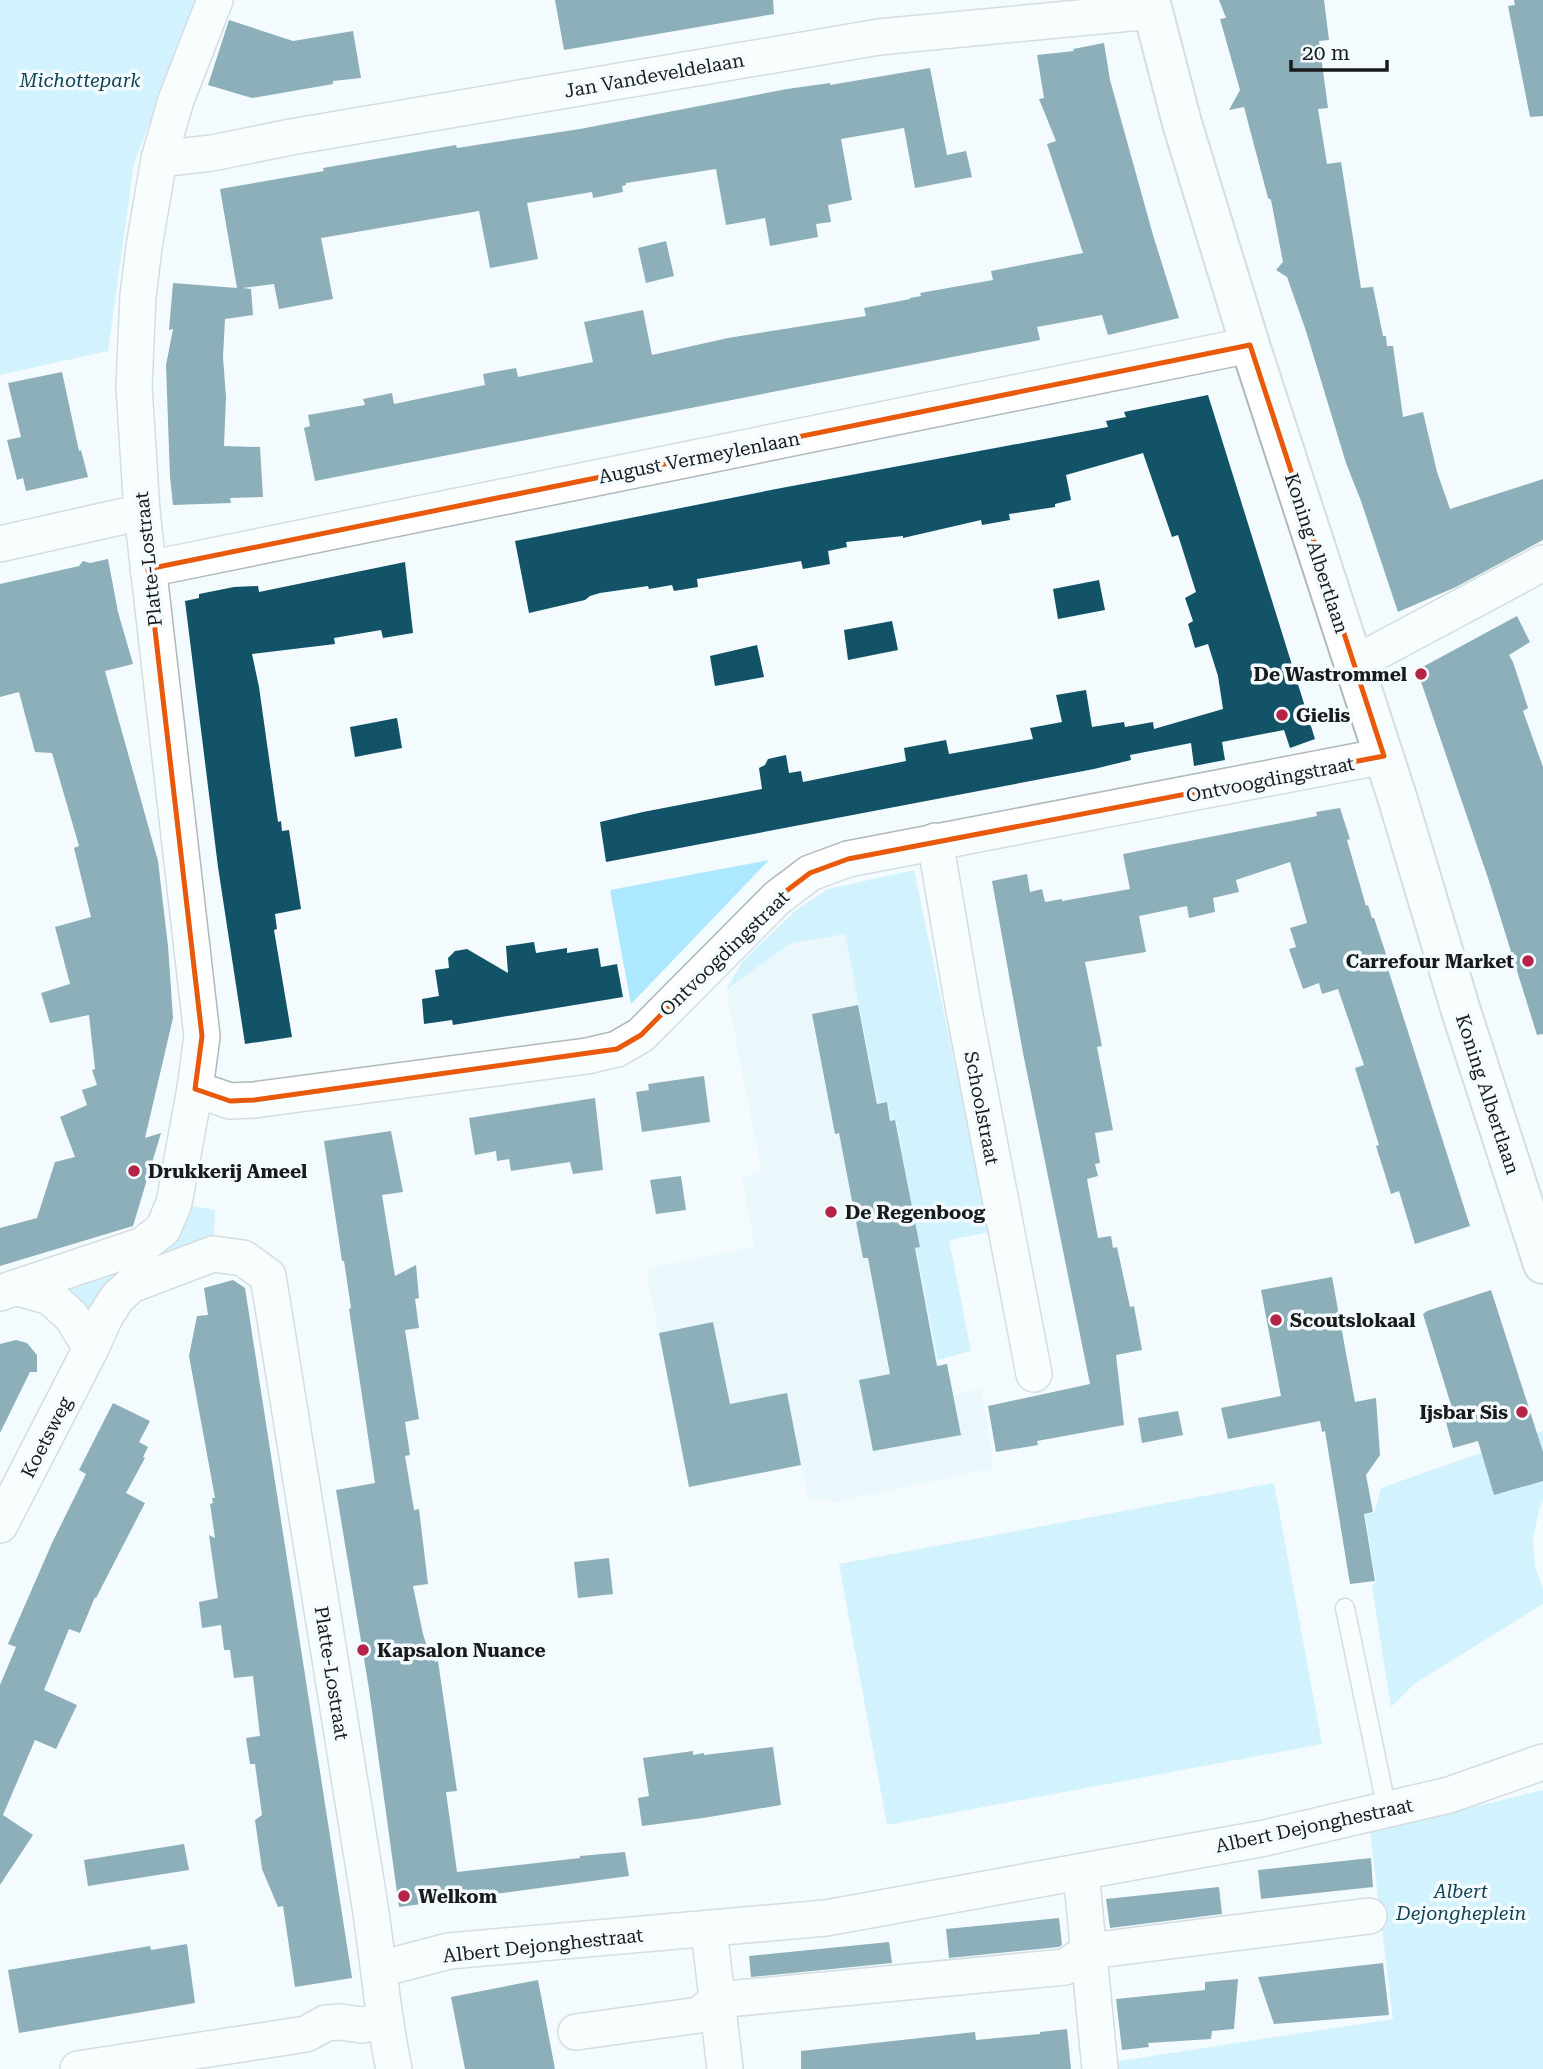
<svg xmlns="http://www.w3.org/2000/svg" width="1543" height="2069" font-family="'Roboto Serif',serif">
<rect width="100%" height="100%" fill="#f3fbfe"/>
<polygon fill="#e1f2f8" points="845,933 878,1102 888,1101 892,1120 896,1120 920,1248 916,1249 946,1397 981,1389 994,1468 836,1502 808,1498 801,1465 689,1487 646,1269 755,1247 742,1177 762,1172 726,990 791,943"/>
<g fill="#ace8ff">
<polygon points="0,0 198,0 134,163 108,351 0,375"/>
<polygon points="769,860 631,1004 610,890"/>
<polygon points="914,870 990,1232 949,1240 971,1351 938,1360 916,1248 920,1247 896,1120 892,1121 887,1101 878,1103 845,934 791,943 726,990 742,962 795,911 828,889"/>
<polygon points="174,1203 215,1210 213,1254 131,1285 91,1348 50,1297"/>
<polygon points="1543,1431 1543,1501 1539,1510 1533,1539 1535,1567 1543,1588 1543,1604 1414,1684 1391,1707 1372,1587 1376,1581 1365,1514 1374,1513 1381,1488"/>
<polygon points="1274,1483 1322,1744 887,1825 839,1564"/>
<polygon points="1543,1790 1543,2069 1107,2069 1106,2063 1393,2019 1370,1832"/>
</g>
<g fill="#135367">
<polygon points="555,0 773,0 774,14 564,50"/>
<polygon points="1219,0 1324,0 1329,40 1319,41 1328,108 1318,109 1327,164 1341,162 1361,288 1373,287 1383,336 1386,336 1387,346 1393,346 1403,417 1423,412 1437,472 1450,509 1543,479 1543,540 1456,587 1398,612 1361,501 1346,463 1306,331 1287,277 1276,270 1283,262 1271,200 1268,198 1244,107 1229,110 1240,90 1220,19 1226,18"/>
<polygon points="1514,0 1543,0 1543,116 1530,117 1508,6 1515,5"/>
<polygon points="229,20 293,41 353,31 361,78 333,81 333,84 252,98 208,85"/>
<polygon points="1104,43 1110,80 1153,235 1179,318 1108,335 1102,315 1037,327 1040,340 315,481 304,428 310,426 308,415 365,405 363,399 392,393 394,404 485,385 483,374 516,368 518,377 593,362 584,322 643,310 652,355 728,338 866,316 864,308 910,299 910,298 921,296 920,293 993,280 991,271 1083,253 1047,144 1056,141 1039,99 1044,98 1037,55 1074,51 1073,49"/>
<polygon points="930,68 947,155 966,151 972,177 915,188 904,128 841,139 852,200 828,205 831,222 816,224 818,237 770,246 765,218 726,225 716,169 626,183 626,185 622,186 623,192 593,198 592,192 527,203 538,259 490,268 479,211 321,238 333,299 279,309 274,284 243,288 251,289 253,315 225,319 223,357 226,397 224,446 260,447 263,497 230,498 231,503 173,505 170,477 166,365 173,329 169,330 173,283 237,288 220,189 324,171 323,168 456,145 457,148 580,129 787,89 830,83 830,85"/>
<polygon points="666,241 674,276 646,283 638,248"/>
<polygon points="62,372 79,451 81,450 88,477 26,491 23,478 17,480 7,440 21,437 8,383"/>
<polygon points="1208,395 1315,739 1290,748 1284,730 1222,742 1225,760 1194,766 1191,743 1130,755 1131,760 1094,769 606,862 600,822 643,812 762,789 759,768 765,765 768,759 786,755 789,773 801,771 803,782 906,761 904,748 946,740 949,754 1033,739 1030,728 1062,722 1056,695 1086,690 1092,727 1124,722 1125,727 1153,722 1154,729 1223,709 1218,676 1208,644 1195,648 1188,624 1193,621 1185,598 1196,592 1178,535 1172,537 1143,453 1066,475 1071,500 1055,504 1055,507 1009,514 1010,520 982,525 981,520 903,538 903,536 846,542 847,547 828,551 830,564 803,569 801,561 697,579 698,587 674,591 672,585 649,589 648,586 600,593 590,596 585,600 529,613 515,541 776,489 1108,427 1106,421 1126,417 1124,412"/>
<polygon points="108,559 118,612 133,664 105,671 158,861 168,946 173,1018 145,1138 161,1133 133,1226 0,1266 0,1228 37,1218 55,1162 75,1157 60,1117 87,1105 82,1090 97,1085 92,1070 95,1069 89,1015 50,1023 41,993 70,984 55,927 91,917 74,848 79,846 52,753 35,752 19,692 0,697 0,584 79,566 83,561 90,563"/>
<polygon points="405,562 413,633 383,638 381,630 334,638 335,644 252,654 259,687 278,822 281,821 282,831 289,830 301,909 275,914 277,929 274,930 292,1037 245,1044 218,867 185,601 199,598 199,594 234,587 258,586 259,592"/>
<polygon points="1099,580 1105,610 1058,619 1053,589"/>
<polygon points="1517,616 1530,642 1509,655 1513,662 1528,708 1523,711 1543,767 1543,1034 1537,1035 1489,881 1417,670"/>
<polygon points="892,621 898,650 848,660 844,630"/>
<polygon points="757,645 764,677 715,686 710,656"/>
<polygon points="397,718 402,748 355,757 350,727"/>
<polygon points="1340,808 1350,839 1347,840 1366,906 1368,905 1372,918 1374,918 1385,951 1390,969 1388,969 1470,1226 1415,1244 1399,1191 1391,1194 1376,1146 1379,1145 1355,1068 1364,1065 1338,989 1322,994 1319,983 1303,989 1289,949 1296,947 1290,928 1307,923 1290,862 1236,880 1239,892 1213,898 1215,912 1189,918 1187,906 1139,916 1146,952 1085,962 1102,1046 1097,1047 1113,1130 1095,1133 1100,1163 1095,1164 1098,1176 1087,1179 1098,1238 1111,1236 1113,1248 1117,1247 1130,1307 1134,1306 1142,1350 1116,1355 1124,1425 1037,1441 1038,1445 996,1452 988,1406 1090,1384 1023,1053 992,881 1027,874 1030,892 1042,889 1045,902 1062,899 1062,901 1130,889 1123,854 1317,816 1316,812"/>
<polygon points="534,942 536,953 567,948 567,953 598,948 601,967 617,964 623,997 453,1025 452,1020 424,1024 422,999 439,996 435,970 449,968 448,958 455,951 467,949 508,973 506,946"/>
<polygon points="858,1005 877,1104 887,1102 890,1121 895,1120 920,1247 915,1248 937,1366 947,1364 961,1435 873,1451 859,1380 890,1374 868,1258 863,1258 839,1133 835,1134 812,1014"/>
<polygon points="704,1076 710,1122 642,1132 636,1092 649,1090 648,1084"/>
<polygon points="595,1098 603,1170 573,1174 570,1162 511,1171 509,1159 497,1161 496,1151 475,1155 469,1118"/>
<polygon points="391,1131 403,1192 382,1195 395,1276 416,1265 419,1298 415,1299 419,1328 405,1330 419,1419 405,1422 410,1455 405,1456 414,1510 419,1509 428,1584 413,1586 423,1634 430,1656 434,1656 435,1662 438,1661 457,1791 446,1792 457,1872 580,1858 580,1856 625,1852 629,1876 399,1907 369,1689 336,1490 375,1483 349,1309 351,1308 344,1261 342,1261 324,1141"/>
<polygon points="681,1176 686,1210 656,1214 650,1180"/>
<polygon points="1332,1277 1355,1402 1376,1398 1380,1455 1366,1475 1373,1512 1364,1514 1375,1581 1350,1584 1325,1431 1322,1432 1320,1421 1228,1439 1221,1408 1281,1396 1261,1290"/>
<polygon points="233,1280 245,1288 352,1978 295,1987 283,1906 278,1907 262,1869 255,1820 262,1815 255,1764 250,1764 246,1738 260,1736 253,1676 234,1678 230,1650 224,1650 221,1625 202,1628 199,1602 218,1598 209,1535 215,1538 210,1504 213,1503 212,1498 215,1498 189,1356 197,1316 208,1315 204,1288"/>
<polygon points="1491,1290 1543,1452 1543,1481 1494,1495 1478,1441 1453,1448 1443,1411 1452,1408 1423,1314 1427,1311"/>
<polygon points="713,1322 730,1404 787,1393 801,1465 689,1487 659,1333"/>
<polygon points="16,1340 27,1343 37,1355 37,1372 30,1372 0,1433 0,1344"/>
<polygon points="113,1403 150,1421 139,1442 148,1447 143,1457 145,1458 126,1493 145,1503 96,1598 95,1597 80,1633 69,1629 44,1690 77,1705 56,1749 35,1740 3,1815 33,1835 0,1885 0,1685 16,1647 8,1644 52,1543 86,1474 79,1470"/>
<polygon points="1178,1411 1183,1435 1142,1443 1138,1418"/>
<polygon points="609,1558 613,1594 578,1598 574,1562"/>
<polygon points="773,1747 781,1805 703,1818 642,1826 638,1798 649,1796 643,1758 693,1751 693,1755 704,1753 704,1755"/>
<polygon points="184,1844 189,1870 88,1886 84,1860"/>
<polygon points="1371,1858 1373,1887 1261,1899 1258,1870"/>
<polygon points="1219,1887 1222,1914 1110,1928 1106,1899"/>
<polygon points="1059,1918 1062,1945 1059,1947 949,1958 946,1929"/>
<polygon points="889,1942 892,1963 751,1977 749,1956"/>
<polygon points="187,1944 195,2003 19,2033 8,1970 150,1946 151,1950"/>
<polygon points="1383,1963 1389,2015 1274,2024 1258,1977"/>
<polygon points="1238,1979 1234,2029 1212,2031 1211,2039 1148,2043 1149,2047 1122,2050 1116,1999 1205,1990 1205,1982"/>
<polygon points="538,1980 555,2069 465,2069 451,1997"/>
<polygon points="1067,2029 1071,2069 801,2069 801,2051 975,2032 976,2040 1040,2034 1040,2032"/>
</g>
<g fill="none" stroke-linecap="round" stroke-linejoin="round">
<g stroke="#b0b8bb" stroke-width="21">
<polyline id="service" points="1345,1608 1387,1810"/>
</g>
<g stroke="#b0b8bb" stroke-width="38">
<g id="minor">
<polyline points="159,159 212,153 291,137 879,37 1152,11"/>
<polyline points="0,544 142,512"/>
<polyline points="148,569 1250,345"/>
<polyline points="1354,664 1543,563"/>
<polyline points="935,841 963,1005 1034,1374"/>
<polyline points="195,1089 230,1101 254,1100 587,1056 617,1049 641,1035 777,898 810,873 848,859 1384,756"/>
<polyline points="18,1288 50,1297 71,1316 91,1348"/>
<polyline points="0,1293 143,1245 163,1229 174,1203 195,1089 202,1036 142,512 134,387 138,296 144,247 159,159 176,100 215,0"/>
<path d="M0 1525 91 1348 105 1317 117 1298 131 1285 213 1254 243 1258 268 1276 369 1900C378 1956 382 2013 394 2069"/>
<polyline points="1081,1872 1100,2069"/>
<polyline points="709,1929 725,2069"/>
<polyline points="380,1969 449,1951 826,1918 1265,1838 1449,1795 1543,1762"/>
<polyline points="576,2032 699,2015 717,2000 1065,1967 1089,1951 1369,1916"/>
<polyline points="78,2069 306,2034 326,2023 340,2022 362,2025 385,2021"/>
</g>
</g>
<g stroke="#b0b8bb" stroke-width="42">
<polyline id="tertiary" points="1150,0 1182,123 1250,345 1398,800 1461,1011 1543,1264"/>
</g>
<use href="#service" stroke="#fff" stroke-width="18"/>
<use href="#minor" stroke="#fff" stroke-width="35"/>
<use href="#tertiary" stroke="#fff" stroke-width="38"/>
</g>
<path d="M0 0H1543V2069H0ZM1250 345 1384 756 848 859 810 873 777 898 641 1035 617 1049 254 1100 230 1101 195 1089 202 1036 148 569Z" fill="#f3fbfe" fill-opacity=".55" fill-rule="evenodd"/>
<path fill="none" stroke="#e8590c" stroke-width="5" stroke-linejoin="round" d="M1250 345 1384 756 848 859 810 873 777 898 641 1035 617 1049 254 1100 230 1101 195 1089 202 1036 148 569Z"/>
<g fill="#b52346" stroke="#f3fbfe" stroke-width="2.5">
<circle cx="1421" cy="674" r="7"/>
<circle cx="1282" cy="715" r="7"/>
<circle cx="1528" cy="961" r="7"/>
<circle cx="134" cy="1171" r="7"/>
<circle cx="831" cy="1212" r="7"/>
<circle cx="1276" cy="1320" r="7"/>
<circle cx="1522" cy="1412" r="7"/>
<circle cx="363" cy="1650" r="7"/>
<circle cx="404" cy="1896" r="7"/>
</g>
<g text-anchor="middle" stroke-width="7" stroke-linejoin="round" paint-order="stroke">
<g font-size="19" fill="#181b1c" stroke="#f3fbfe">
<text transform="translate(654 75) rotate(-10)" y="7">Jan Vandeveldelaan</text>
<text transform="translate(699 457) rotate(-11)" y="7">August Vermeylenlaan</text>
<text transform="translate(1317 553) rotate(72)" y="7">Koning Albertlaan</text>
<text transform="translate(148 559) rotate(-96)" y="7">Platte-Lostraat</text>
<text transform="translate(1270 779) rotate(-11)" y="7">Ontvoogdingstraat</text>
<text transform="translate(724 953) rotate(-44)" y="7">Ontvoogdingstraat</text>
<text transform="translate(1488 1094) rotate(72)" y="7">Koning Albertlaan</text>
<text transform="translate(982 1108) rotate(79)" y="7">Schoolstraat</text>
<text transform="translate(46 1437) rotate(-63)" y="7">Koetsweg</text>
<text transform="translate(332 1673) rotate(81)" y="7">Platte-Lostraat</text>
<text transform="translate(1314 1825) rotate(-12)" y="7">Albert Dejonghestraat</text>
<text transform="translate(543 1945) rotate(-6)" y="7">Albert Dejonghestraat</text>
</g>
<g font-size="19" font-style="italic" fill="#104353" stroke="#f3fbfe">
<text x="80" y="87">Michottepark</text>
<text x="1461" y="1898">Albert<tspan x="1461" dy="22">Dejongheplein</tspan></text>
</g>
<g font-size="19" font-weight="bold" fill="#181b1c" stroke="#f3fbfe" text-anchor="start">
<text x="1407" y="681" text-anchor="end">De Wastrommel</text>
<text x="1296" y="722">Gielis</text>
<text x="1514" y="968" text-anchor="end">Carrefour Market</text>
<text x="148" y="1178">Drukkerij Ameel</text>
<text x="845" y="1219">De Regenboog</text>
<text x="1290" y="1327">Scoutslokaal</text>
<text x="1508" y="1419" text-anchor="end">Ijsbar Sis</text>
<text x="377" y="1657">Kapsalon Nuance</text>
<text x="418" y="1903">Welkom</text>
</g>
</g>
<path d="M1291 60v10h96v-10" fill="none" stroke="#181b1c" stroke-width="3.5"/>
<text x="1302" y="60" font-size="21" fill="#181b1c" stroke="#f3fbfe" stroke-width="5" paint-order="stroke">20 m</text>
</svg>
